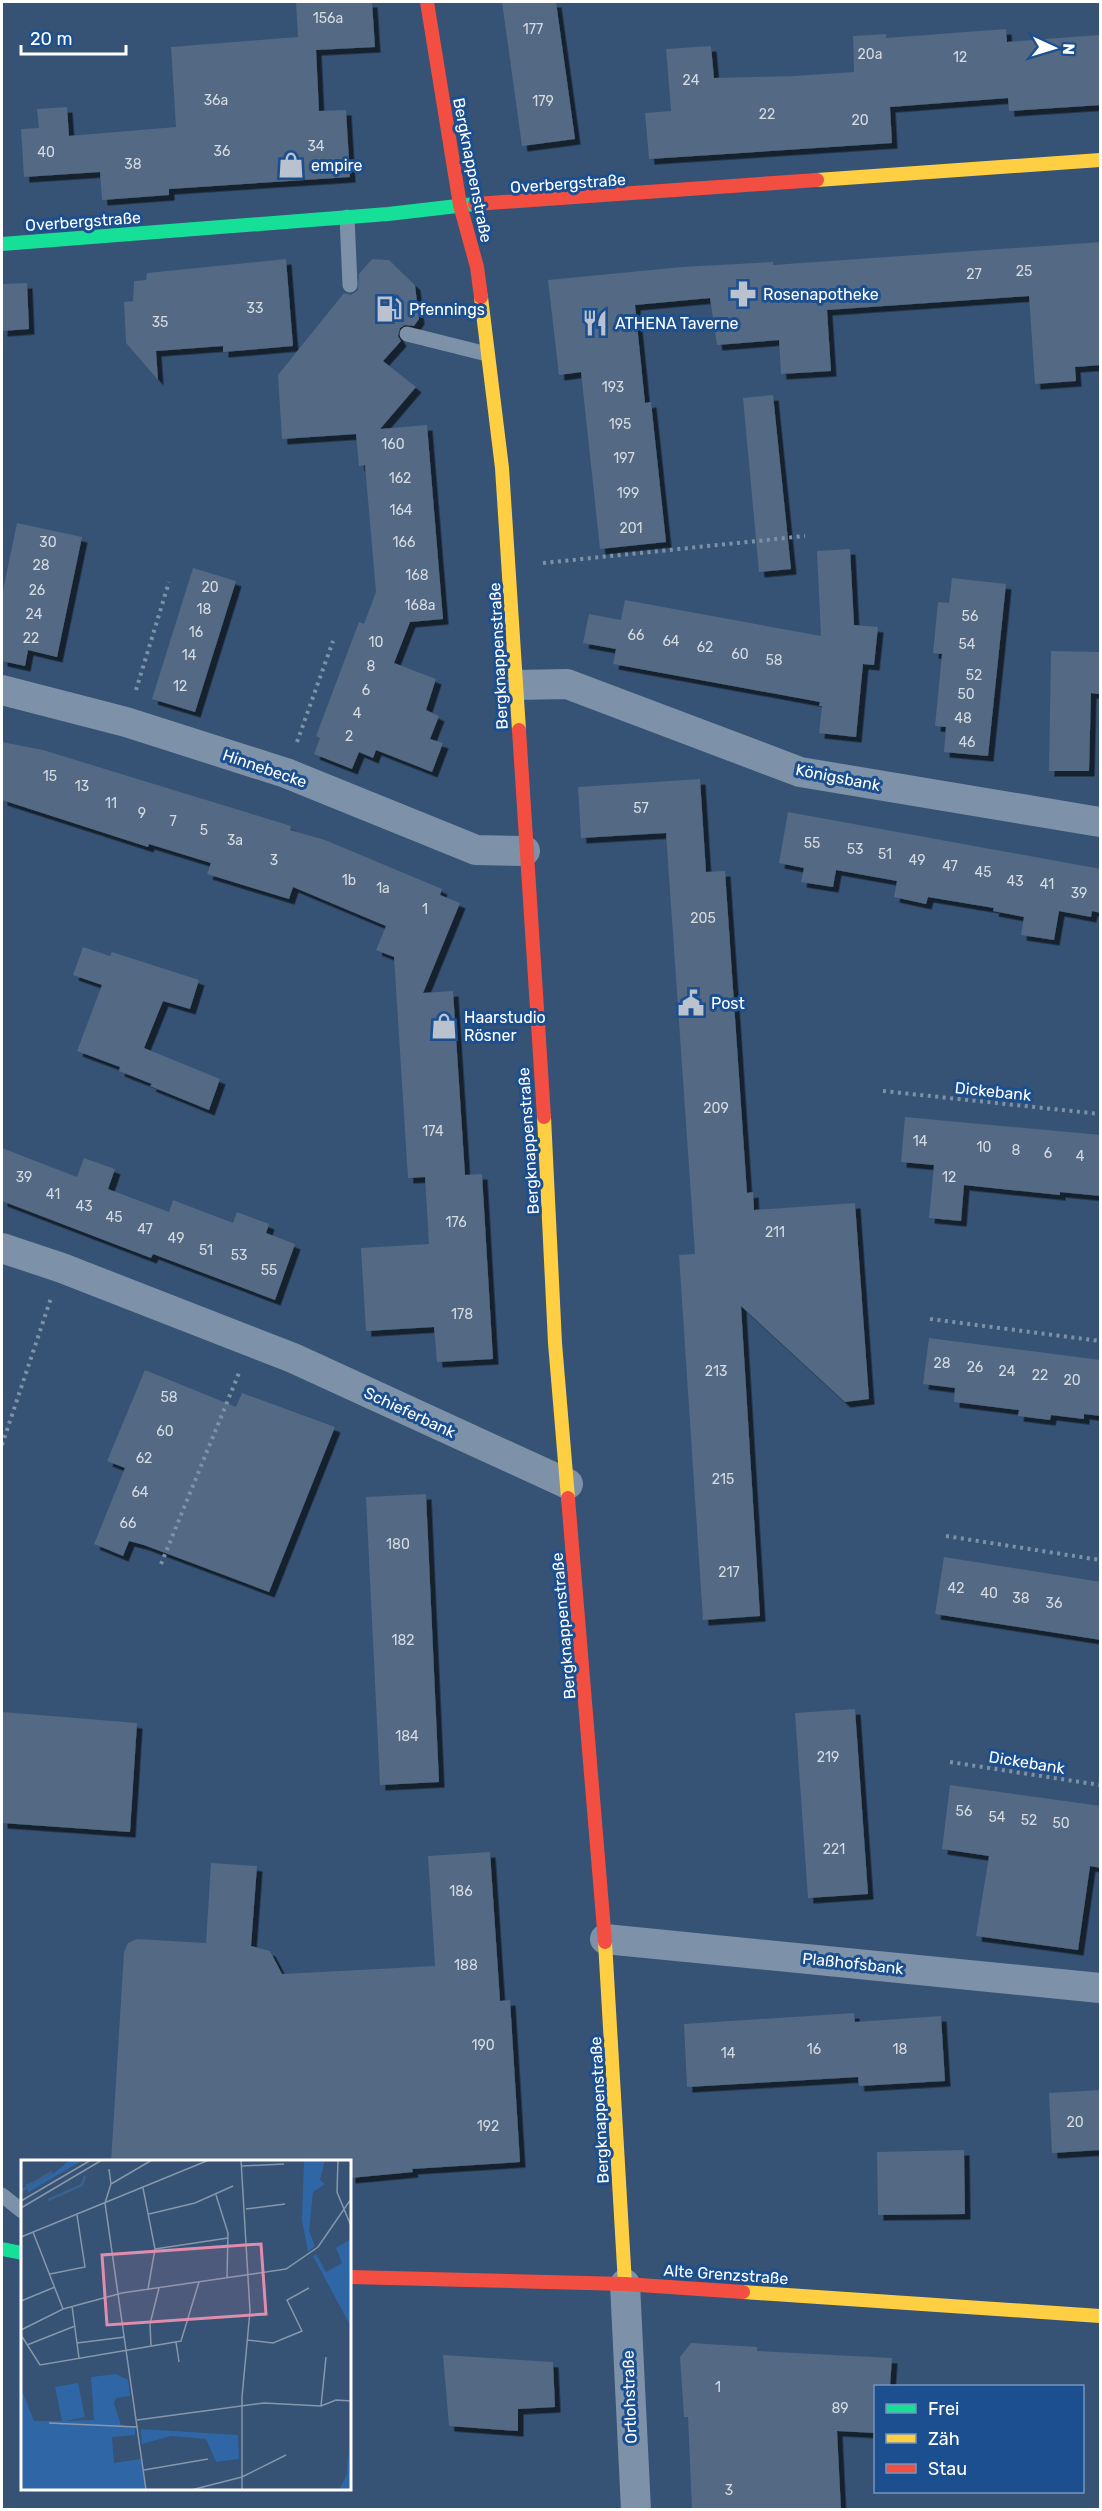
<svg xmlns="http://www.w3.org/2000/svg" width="1102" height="2511" font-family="Rubik,sans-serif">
<defs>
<filter id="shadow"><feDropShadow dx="5.5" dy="5.5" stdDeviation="0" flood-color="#0009"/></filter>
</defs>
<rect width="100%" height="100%" fill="#365274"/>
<g fill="#526984" filter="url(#shadow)">
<polygon points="296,2 372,2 375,47 316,50 319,111 346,110 350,177 169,189 169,195 102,200 100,172 24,177 21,129 39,128 37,109 67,107 69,136 176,127 171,47 298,37"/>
<polygon points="502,2 556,2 575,139 522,146"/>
<polygon points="1006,29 1007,42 1099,35 1101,105 1009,111 1008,98 890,107 892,143 649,159 645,113 671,111 666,49 711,46 714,78 794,76 854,72 853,36 886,34 886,38"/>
<polygon points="1101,242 1101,365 1075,367 1076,381 1035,384 1029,296 827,310 831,371 781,374 779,340 717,345 710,298 635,305 645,403 651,402 666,542 600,549 581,372 559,375 548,280 682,267 773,262 773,265"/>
<polygon points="286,259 293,346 223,352 223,346 156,351 158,380 126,343 124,302 133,301 134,281 146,280 147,273"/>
<polygon points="372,259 389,260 415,285 419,319 414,326 405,325 400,328 398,336 401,341 383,361 416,387 380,429 427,425 443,619 410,622 394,663 436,679 426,710 439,716 430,739 443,743 432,772 376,750 373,758 359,752 352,769 314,754 320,738 316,736 359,622 364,624 376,592 365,465 359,466 356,434 282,439 278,375 344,293 351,295 358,290 359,274"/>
<polygon points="27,283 29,329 2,331 2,284"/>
<polygon points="773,395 791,569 759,572 743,398"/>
<polygon points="17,523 82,537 57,657 28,650 25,666 2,661 2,595"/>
<polygon points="850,549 854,625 878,627 874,665 863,664 856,737 819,733 822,706 819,706 820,702 613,664 616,649 583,643 589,614 621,620 625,600 821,636 817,551"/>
<polygon points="193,568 236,581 195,712 152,699"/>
<polygon points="952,578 1006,584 988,756 944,752 946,727 935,726 942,654 933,653 938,602 949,603"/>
<polygon points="1051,651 1100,652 1099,694 1091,693 1089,771 1049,771"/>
<polygon points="2,742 43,750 291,826 290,830 325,840 442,889 440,895 460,903 423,993 453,991 465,1175 482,1174 493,1359 437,1362 434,1327 366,1331 361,1248 429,1244 425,1177 408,1178 394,957 376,950 386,926 293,887 289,899 207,874 211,863 149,844 148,847 2,800"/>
<polygon points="700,779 706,872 725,871 747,1193 753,1192 754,1210 855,1203 869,1399 845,1402 741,1306 760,1616 703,1620 679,1255 695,1254 666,833 581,838 578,787"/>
<polygon points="788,812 1101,869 1101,913 1092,911 1091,917 1059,911 1054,940 1021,935 1024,917 993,911 994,908 928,897 926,904 894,897 897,881 836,870 833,887 801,882 804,868 779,863"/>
<polygon points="83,947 110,956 112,952 199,980 190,1009 163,1001 144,1048 220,1079 209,1110 150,1086 152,1084 119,1071 120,1067 77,1051 102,985 73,975"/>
<polygon points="905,1117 1101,1135 1101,1196 1060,1192 1060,1195 964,1185 961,1221 929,1218 934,1165 901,1162"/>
<polygon points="2,1148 77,1177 84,1158 115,1169 108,1189 169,1212 173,1200 233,1223 237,1212 269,1224 266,1233 295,1244 275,1300 153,1254 151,1258 2,1201"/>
<polygon points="929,1338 1101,1360 1101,1416 1084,1414 1084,1419 1051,1415 1050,1420 1018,1416 1019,1410 954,1402 955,1388 923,1384"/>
<polygon points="145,1370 236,1407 242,1393 335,1427 269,1592 144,1545 129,1541 123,1556 94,1544 125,1468 107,1461"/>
<polygon points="426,1494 439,1782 380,1785 366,1497"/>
<polygon points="944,1557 1101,1582 1101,1640 935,1614"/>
<polygon points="855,1709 868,1894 808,1898 795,1713"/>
<polygon points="2,1712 137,1723 130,1832 2,1823"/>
<polygon points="950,1785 1101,1806 1101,1868 1090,1866 1078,1950 976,1936 989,1856 942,1849"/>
<polygon points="490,1852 500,2001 510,2000 520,2162 412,2169 413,2172 350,2178 350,2162 111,2162 124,1952 128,1943 137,1939 206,1943 211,1863 257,1866 251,1946 270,1951 282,1974 435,1966 428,1856"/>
<polygon points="854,2013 855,2022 941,2016 945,2081 859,2086 858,2077 687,2087 684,2024"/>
<polygon points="1101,2090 1101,2150 1052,2153 1049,2093"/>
<polygon points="964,2150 965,2214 878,2215 877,2152"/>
<polygon points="691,2343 757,2347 757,2351 892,2358 890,2386 876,2386 876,2433 837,2431 841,2510 692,2510 688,2417 684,2417 680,2357"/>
<polygon points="443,2355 553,2362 555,2407 518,2409 518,2431 449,2426"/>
</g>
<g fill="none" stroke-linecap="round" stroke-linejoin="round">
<g stroke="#7d92a8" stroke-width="4" stroke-dasharray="3 4.5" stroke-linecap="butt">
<polyline points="543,563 805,536"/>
<polyline points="136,690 169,582"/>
<polyline points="297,742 333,641"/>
<polyline points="883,1091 1100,1114"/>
<polyline points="930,1319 1100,1341"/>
<polyline points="2,1445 51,1298"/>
<polyline points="946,1536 1100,1560"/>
<polyline points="161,1564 239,1373"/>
<polyline points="950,1762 1100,1785"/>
</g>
<g stroke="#7d92a8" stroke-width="15">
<polyline points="347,217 350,285"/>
<polyline points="407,334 487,354"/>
<polyline points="2,2195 22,2211"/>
</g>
<g stroke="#7d92a8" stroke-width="30">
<polyline points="516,685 567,684 800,772 1100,822"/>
<polyline points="2,690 126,722 286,773 476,850 525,851"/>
<polyline points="2,1248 62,1268 293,1358 568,1484"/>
<polyline points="605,1939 1100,1988"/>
<polyline points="625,2284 636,2510"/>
</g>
<g stroke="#16e098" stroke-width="14">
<polyline points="2,244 388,214 475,204"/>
<polyline points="2,2249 22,2253"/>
</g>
<g stroke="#ffcf43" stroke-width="14">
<polyline points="817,180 1100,160"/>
<polyline points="481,297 502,468 519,730"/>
<polyline points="544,1117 555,1343 568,1498"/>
<polyline points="605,1942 625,2284"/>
<polyline points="743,2292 1100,2316"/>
</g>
<g stroke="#f24e42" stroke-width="14">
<polyline points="427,2 460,205 477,267 481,297"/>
<polyline points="475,204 817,180"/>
<polyline points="519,730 544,1117"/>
<polyline points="568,1498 605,1942"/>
<polyline points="350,2277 625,2284 743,2292"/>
</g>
</g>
<defs>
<g id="shop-bare" transform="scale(2.07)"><path d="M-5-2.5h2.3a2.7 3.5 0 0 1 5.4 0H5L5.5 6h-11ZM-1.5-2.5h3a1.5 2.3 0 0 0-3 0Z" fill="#b9c2ce" stroke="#1b4f8f" stroke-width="2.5" paint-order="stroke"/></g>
<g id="pharmacy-bare" transform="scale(2.07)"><path d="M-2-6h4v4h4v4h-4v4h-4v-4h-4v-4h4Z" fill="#b9c2ce" stroke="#1b4f8f" stroke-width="2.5" paint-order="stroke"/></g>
<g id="fuel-bare" transform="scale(2.07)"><path d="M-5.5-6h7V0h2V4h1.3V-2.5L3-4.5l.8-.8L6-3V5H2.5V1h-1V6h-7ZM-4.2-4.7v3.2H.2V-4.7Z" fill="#b9c2ce" stroke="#1b4f8f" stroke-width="2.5" paint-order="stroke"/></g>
<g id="restaurant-bare" transform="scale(2.07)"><path d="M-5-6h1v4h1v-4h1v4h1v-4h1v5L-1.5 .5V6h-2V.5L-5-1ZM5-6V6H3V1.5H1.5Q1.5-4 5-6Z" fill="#b9c2ce" stroke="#1b4f8f" stroke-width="2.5" paint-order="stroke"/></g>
<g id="civic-bare" transform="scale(2.07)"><path d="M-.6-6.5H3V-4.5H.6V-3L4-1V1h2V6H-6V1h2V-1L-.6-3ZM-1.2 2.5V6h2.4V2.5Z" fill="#b9c2ce" stroke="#1b4f8f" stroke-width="2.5" paint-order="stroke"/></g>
</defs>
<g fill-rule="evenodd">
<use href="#shop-bare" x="291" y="165"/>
<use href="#pharmacy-bare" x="743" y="294"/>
<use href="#fuel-bare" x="389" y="309"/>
<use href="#restaurant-bare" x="595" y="323"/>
<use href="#civic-bare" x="691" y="1003"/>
<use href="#shop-bare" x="444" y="1026"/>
</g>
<g text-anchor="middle" stroke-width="6" stroke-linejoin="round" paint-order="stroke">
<g font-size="14" fill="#d4dae0">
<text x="328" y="23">156a</text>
<text x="533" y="34">177</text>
<text x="870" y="59">20a</text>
<text x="960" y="62">12</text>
<text x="691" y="85">24</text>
<text x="216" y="105">36a</text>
<text x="543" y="106">179</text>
<text x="767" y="119">22</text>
<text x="860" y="125">20</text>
<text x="316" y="151">34</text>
<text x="222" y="156">36</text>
<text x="46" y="157">40</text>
<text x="133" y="169">38</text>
<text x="1024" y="276">25</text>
<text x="974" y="279">27</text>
<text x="255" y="313">33</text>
<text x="160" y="327">35</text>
<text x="613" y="392">193</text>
<text x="620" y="429">195</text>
<text x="393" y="449">160</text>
<text x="624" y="463">197</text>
<text x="400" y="483">162</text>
<text x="628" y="498">199</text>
<text x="401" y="515">164</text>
<text x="631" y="533">201</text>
<text x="48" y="547">30</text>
<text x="404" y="547">166</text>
<text x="41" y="570">28</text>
<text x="417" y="580">168</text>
<text x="210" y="592">20</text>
<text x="37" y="595">26</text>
<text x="420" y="610">168a</text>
<text x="204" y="614">18</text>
<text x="34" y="619">24</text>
<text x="970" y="621">56</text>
<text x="196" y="637">16</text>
<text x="636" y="640">66</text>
<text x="31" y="643">22</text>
<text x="671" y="646">64</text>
<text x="376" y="647">10</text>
<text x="967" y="649">54</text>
<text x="705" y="652">62</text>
<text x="740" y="659">60</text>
<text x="189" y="660">14</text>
<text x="774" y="665">58</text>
<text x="371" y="671">8</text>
<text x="974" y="680">52</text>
<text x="180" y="691">12</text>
<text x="366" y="695">6</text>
<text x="966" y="699">50</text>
<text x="357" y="718">4</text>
<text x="963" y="723">48</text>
<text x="349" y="741">2</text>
<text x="967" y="747">46</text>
<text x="50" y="781">15</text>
<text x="82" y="791">13</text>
<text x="111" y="808">11</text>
<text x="641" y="813">57</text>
<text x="142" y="818">9</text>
<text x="173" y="826">7</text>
<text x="204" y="835">5</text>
<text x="235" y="845">3a</text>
<text x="812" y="848">55</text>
<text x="855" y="854">53</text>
<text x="885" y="859">51</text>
<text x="274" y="865">3</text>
<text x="917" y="865">49</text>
<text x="950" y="871">47</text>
<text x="983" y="877">45</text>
<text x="349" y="885">1b</text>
<text x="1015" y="886">43</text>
<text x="1047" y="889">41</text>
<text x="383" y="893">1a</text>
<text x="1079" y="898">39</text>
<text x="425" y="914">1</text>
<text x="703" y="923">205</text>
<text x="716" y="1113">209</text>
<text x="433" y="1136">174</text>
<text x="920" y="1146">14</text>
<text x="984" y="1152">10</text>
<text x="1016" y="1155">8</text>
<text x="1048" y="1158">6</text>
<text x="1080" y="1161">4</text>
<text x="24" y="1182">39</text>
<text x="949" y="1182">12</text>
<text x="53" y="1199">41</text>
<text x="84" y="1211">43</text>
<text x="114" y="1222">45</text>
<text x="456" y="1227">176</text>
<text x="145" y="1234">47</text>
<text x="775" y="1237">211</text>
<text x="176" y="1243">49</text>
<text x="206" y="1255">51</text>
<text x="239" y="1260">53</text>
<text x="269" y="1275">55</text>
<text x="462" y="1319">178</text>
<text x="942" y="1368">28</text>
<text x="975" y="1372">26</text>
<text x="716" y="1376">213</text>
<text x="1007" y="1376">24</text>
<text x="1040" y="1380">22</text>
<text x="1072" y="1385">20</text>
<text x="169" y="1402">58</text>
<text x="165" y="1436">60</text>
<text x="144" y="1463">62</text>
<text x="723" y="1484">215</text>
<text x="140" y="1497">64</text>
<text x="128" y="1528">66</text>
<text x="398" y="1549">180</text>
<text x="729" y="1577">217</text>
<text x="956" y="1593">42</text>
<text x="989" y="1598">40</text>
<text x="1021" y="1603">38</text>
<text x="1054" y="1608">36</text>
<text x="403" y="1645">182</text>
<text x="407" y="1741">184</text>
<text x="828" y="1762">219</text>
<text x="964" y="1816">56</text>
<text x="997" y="1822">54</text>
<text x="1029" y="1825">52</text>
<text x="1061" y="1828">50</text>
<text x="834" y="1854">221</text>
<text x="461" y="1896">186</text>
<text x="466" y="1970">188</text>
<text x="483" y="2050">190</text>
<text x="814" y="2054">16</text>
<text x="900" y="2054">18</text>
<text x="728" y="2058">14</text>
<text x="1075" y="2127">20</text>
<text x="488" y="2131">192</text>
<text x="718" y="2392">1</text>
<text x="840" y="2413">89</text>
<text x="729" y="2495">3</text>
</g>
<g font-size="16" fill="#fff" stroke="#1b4f8f" text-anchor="start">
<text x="311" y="171">empire</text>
<text x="763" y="300">Rosenapotheke</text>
<text x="409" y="315">Pfennings</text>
<text x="615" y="329">ATHENA Taverne</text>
<text x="711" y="1009">Post</text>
<text x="464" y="1023">Haarstudio<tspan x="464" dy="18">Rösner</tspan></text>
</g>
<g font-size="16" fill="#fff" stroke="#1b4f8f">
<text transform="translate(473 170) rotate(79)" y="6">Bergknappenstraße</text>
<text transform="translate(568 183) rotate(-4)" y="6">Overbergstraße</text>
<text transform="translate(83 221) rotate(-4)" y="6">Overbergstraße</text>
<text transform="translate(498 656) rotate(-93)" y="6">Bergknappenstraße</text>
<text transform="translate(265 768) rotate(19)" y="6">Hinnebecke</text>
<text transform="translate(838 777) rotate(11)" y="6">Königsbank</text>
<text transform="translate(993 1091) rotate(6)" y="6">Dickebank</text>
<text transform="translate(528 1141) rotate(-94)" y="6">Bergknappenstraße</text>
<text transform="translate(410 1412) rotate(25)" y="6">Schieferbank</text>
<text transform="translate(563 1626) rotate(-95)" y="6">Bergknappenstraße</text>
<text transform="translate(1027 1762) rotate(9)" y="6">Dickebank</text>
<text transform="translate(853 1963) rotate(6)" y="6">Plaßhofsbank</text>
<text transform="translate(599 2110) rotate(-93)" y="6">Bergknappenstraße</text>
<text transform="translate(726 2274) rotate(4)" y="6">Alte Grenzstraße</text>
<text transform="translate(629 2397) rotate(-92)" y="6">Ortlohstraße</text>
</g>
</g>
<g transform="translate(21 2160)">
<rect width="330" height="330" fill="#365274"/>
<path d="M49 0H62L8 32 4 25 33 13ZM283 0H304L299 20 304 24 292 32 288 71 294 86 287 92 281 60ZM330 79V167L292 96 295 94 305 112 321 103 315 88ZM95 214 107 220 109 236 95 238 93 243 100 265 114 267V275L91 277 93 303 120 299 125 330H0V228L13 261H41L34 227 57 223 64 257 44 261 73 260 70 217ZM120 269 217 275 218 299 195 302 185 279 150 276 121 284ZM327 291 330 330H318L326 314Z" fill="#2f66a5"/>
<path fill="none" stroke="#3b618d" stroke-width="3" d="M0 31 31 12M27 40 61 25 64 16"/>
<path fill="none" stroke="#8697ac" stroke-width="1.5" d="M220 0 229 151 221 237V330M317 0 316 32 330 66M221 6 263 4M88 9 90 24 84 43 125 330M90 24 131 0M122 28 134 89 127 129M195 35 207 73 206 118M0 41 70 0M0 48 81 0M225 49 264 44M128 54 174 43 212 26M12 72 42 149M0 77 188 0M134 89 207 78M29 114 64 107 56 55M0 141 34 127M51 146 58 198M0 170 42 149 101 133 265 109 297 87 330 39M0 175 19 205 160 181 178 122M226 180 252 183 281 171 266 140 288 128M155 182 158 202M56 183 104 177M6 185 54 166M130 186 129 164 138 128M300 246 305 197M116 260 243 243 300 246 315 240 330 241M28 263 116 267M123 310 187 299M170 330 221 317 265 295"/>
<path fill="#e08cad" fill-opacity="0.15" stroke="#e08cad" stroke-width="3" d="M240 84 245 154 86 165 81 95Z"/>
<rect width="330" height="330" fill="none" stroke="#fff" stroke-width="3"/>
</g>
<rect width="1102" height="2511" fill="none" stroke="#ffffff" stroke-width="6"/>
<rect x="874" y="2385" width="210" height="108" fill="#1b4f8f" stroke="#7695bc" stroke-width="1.5"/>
<rect x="886" y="2404" width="30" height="9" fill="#16e098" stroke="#7695bc" stroke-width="1.5"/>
<text x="928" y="2415" font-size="18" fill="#ffffff">Frei</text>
<rect x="886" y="2434" width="30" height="9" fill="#ffcf43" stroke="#7695bc" stroke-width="1.5"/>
<text x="928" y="2445" font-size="18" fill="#ffffff">Zäh</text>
<rect x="886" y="2464" width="30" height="9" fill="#f24e42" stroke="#7695bc" stroke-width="1.5"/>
<text x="928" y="2475" font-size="18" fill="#ffffff">Stau</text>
<g transform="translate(1054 48) rotate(94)" stroke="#1b4f8f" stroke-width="4.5" paint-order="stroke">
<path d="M0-4.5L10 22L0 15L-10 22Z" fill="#ffffff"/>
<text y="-9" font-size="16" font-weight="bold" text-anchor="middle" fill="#ffffff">N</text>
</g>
<path d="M21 45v9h105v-9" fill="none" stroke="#ffffff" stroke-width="3"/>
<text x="30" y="45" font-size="18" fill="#ffffff" stroke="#1b4f8f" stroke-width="4.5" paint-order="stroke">20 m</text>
</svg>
